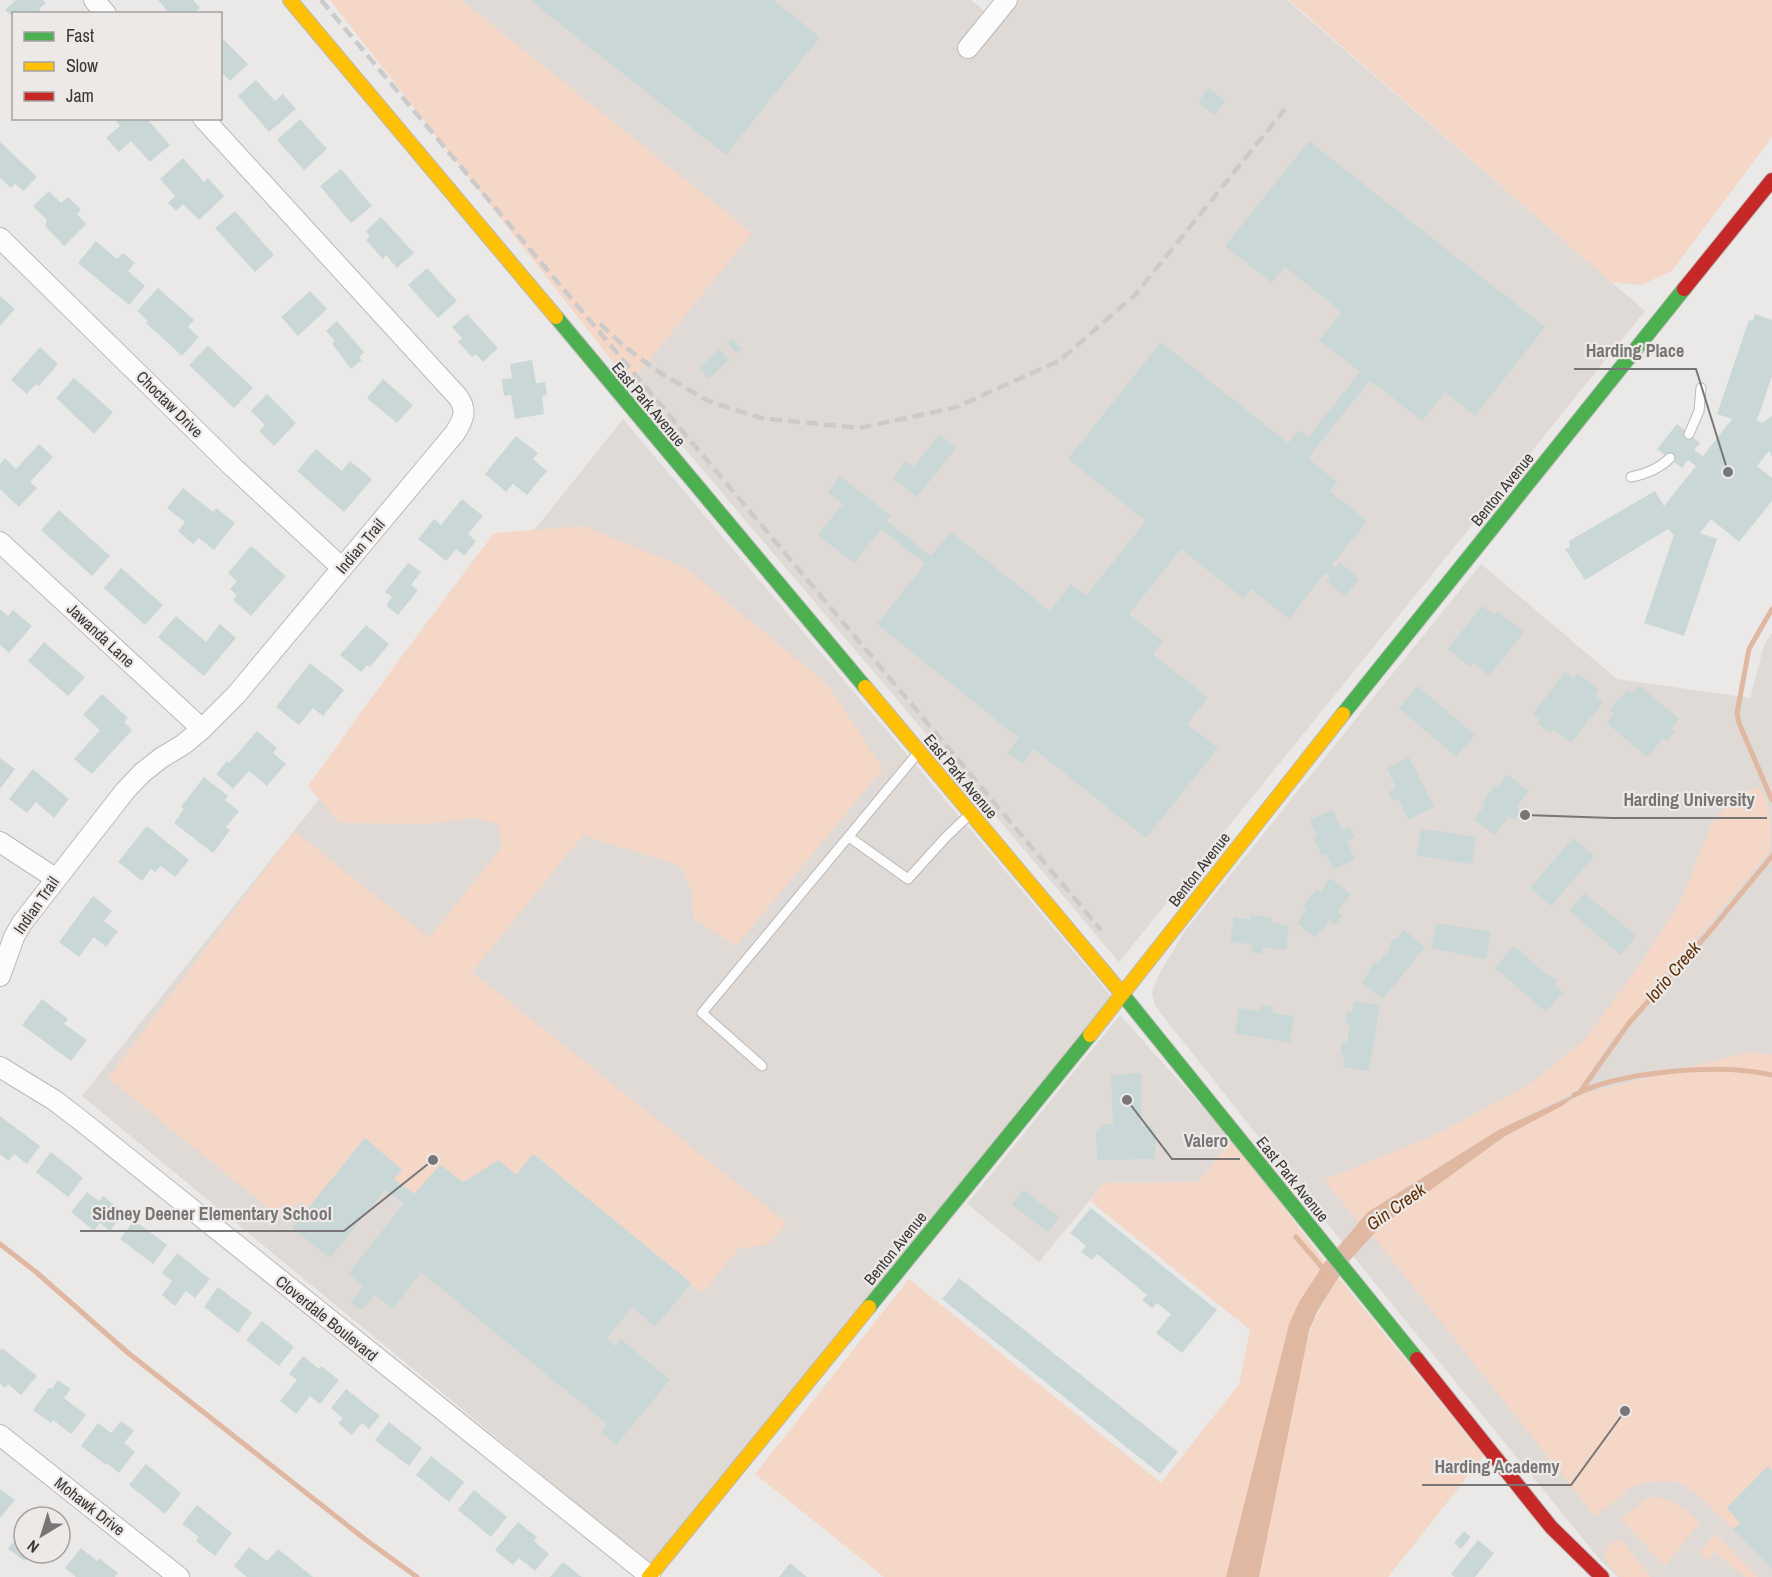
<svg xmlns="http://www.w3.org/2000/svg" width="1772" height="1577" font-family="'Archivo Narrow',sans-serif">
<rect width="100%" height="100%" fill="#ebe9e8"/>
<g fill="#dfdad6">
<polygon points="461,0 971,0 999,23 1019,0 1287,0 1645,311 1119,962 630,384 751,233"/>
<polygon points="623,419 1112,997 651,1565 82,1096"/>
<polygon points="1481,564 1617,679 1750,698 1764,645 1772,633 1772,1577 1618,1577 1601,1561 1357,1261 1155,1006 1152,992 1159,974 1185,931"/>
<polygon points="1120,1015 1232,1140 1198,1182 1104,1183 1039,1262 967,1204"/>
</g>
<g fill="#f4d7c7">
<polygon points="330,0 461,0 752,233 630,384"/>
<polygon points="1289,0 1772,0 1772,137 1672,271 1641,285 1611,282"/>
<polygon points="584,526 686,568 828,685 883,769 736,946 694,919 692,890 680,866 583,835 472,972 787,1223 769,1244 738,1249 703,1293 534,1154 516,1175 463,1182 440,1165 414,1194 394,1179 402,1169 365,1138 308,1208 300,1201 283,1220 108,1078 294,831 429,938 502,847 498,824 475,818 429,824 340,823 308,786 396,664 494,533"/>
<path d="M1756 787C1772 793 1772 837 1769 852L1608 1044 1579 1090 1500 1129 1382 1203 1358 1222 1324 1180 1437 1134 1530 1084 1586 1038 1640 964 1681 901 1711 825C1722 808 1737 794 1756 787Z"/>
<path d="M1750 1052 1772 1055V1471L1767 1467 1727 1507 1740 1523 1733 1529C1721 1518 1691 1485 1676 1482 1659 1479 1640 1483 1626 1490L1627 1492 1595 1516 1372 1235 1392 1217 1505 1136 1576 1098 1587 1093Z"/>
<polygon points="1232,1140 1325,1262 1299,1302 1289,1324 1226,1577 884,1577 755,1474 909,1279 1161,1483 1239,1384 1250,1330 1090,1201 1104,1183 1198,1182"/>
<polygon points="1338,1277 1484,1456 1388,1577 1259,1577 1303,1354 1313,1322"/>
<path d="M1648 1497C1673 1497 1682 1506 1700 1522L1665 1566 1621 1519Z"/>
<polygon points="1715,1533 1758,1577 1745,1577 1714,1552 1708,1560 1699,1553"/>
<path d="M1616 1540H1621L1651 1577H1621C1608 1565 1595 1553 1616 1540Z"/>
</g>
<polygon fill="#e0b7a0" points="1580,1092 1562,1106 1505,1136 1381,1226 1348,1262 1317,1312 1309,1331 1259,1577 1226,1577 1289,1324 1299,1302 1325,1262 1368,1212 1500,1129"/>
<g fill="none" stroke-linecap="round" stroke-linejoin="round">
<g stroke="#e0b7a0" stroke-width="5">
<polyline points="1772,609 1749,649 1737,713 1739,723 1772,800"/>
<polyline points="1580,1092 1629,1023 1711,930 1772,856"/>
<path d="M1574 1095C1621 1071 1720 1063 1772 1075"/>
<polyline points="1296,1237 1326,1272"/>
<polyline points="0,1244 36,1272 127,1352 366,1540 417,1577"/>
</g>
</g>
<g fill="#c9d8d7">
<polygon points="16,0 43,0 46,3 39,9 43,14 14,14 14,18 5,10"/>
<polygon points="158,0 193,0 200,8 194,14 170,14"/>
<polygon points="530,0 773,0 820,37 726,155"/>
<polygon points="220,36 248,64 230,81 220,71"/>
<polygon points="256,80 275,101 283,94 296,109 269,132 238,96"/>
<polygon points="1209,88 1225,101 1214,115 1198,102"/>
<polygon points="114,118 146,118 170,145 150,162 131,141 119,152 106,138 120,126"/>
<polygon points="300,119 327,149 304,170 277,140"/>
<polygon points="1309,141 1545,327 1475,416 1445,392 1422,421 1370,380 1308,458 1337,482 1330,491 1367,521 1332,565 1335,568 1340,562 1359,579 1345,597 1326,581 1330,577 1325,573 1289,619 1251,589 1244,599 1181,549 1129,614 1163,641 1153,654 1208,698 1187,724 1218,748 1146,838 1034,749 1022,764 1007,753 1019,738 877,624 925,564 881,529 854,563 818,535 843,504 828,492 840,476 891,516 887,521 931,556 951,532 1050,611 1071,584 1086,596 1146,521 1068,459 1161,342 1288,443 1299,430 1308,437 1360,372 1319,340 1342,312 1285,267 1272,283 1225,246"/>
<polygon points="0,142 37,177 23,191 15,184 11,188 0,178"/>
<polygon points="183,158 204,182 208,178 224,196 199,220 183,204 176,211 168,203 175,196 160,179"/>
<polygon points="341,169 372,206 351,223 320,186"/>
<polygon points="49,191 61,203 68,197 81,209 77,214 86,224 64,246 45,226 47,220 33,206"/>
<polygon points="235,211 274,255 255,272 215,228"/>
<polygon points="381,217 414,253 397,268 386,255 383,259 366,240 370,236 366,231"/>
<polygon points="96,241 117,259 123,253 135,263 128,271 145,286 129,305 78,263"/>
<polygon points="427,268 457,301 438,318 408,285"/>
<polygon points="158,288 194,320 188,327 199,337 182,356 146,323 148,321 137,311"/>
<polygon points="310,291 327,309 298,336 281,317"/>
<polygon points="0,296 15,309 0,326"/>
<polygon points="467,314 498,348 483,362 476,354 472,357 458,342 462,338 452,327"/>
<polygon points="1755,314 1772,320 1772,376 1757,420 1762,423 1772,416 1772,456 1769,451 1757,466 1772,478 1772,501 1739,542 1711,519 1700,533 1717,539 1684,636 1644,623 1674,535 1668,529 1585,580 1565,549 1570,547 1569,541 1655,491 1664,506 1696,466 1688,460 1682,468 1657,449 1677,424 1700,443 1694,450 1703,456 1732,419 1717,414 1749,320 1753,321"/>
<polygon points="337,321 364,352 359,357 362,360 351,369 332,344 335,341 326,331"/>
<polygon points="732,339 742,349 737,354 727,343"/>
<polygon points="208,346 253,388 234,408 189,365"/>
<polygon points="40,347 58,364 39,386 36,384 27,394 11,380"/>
<polygon points="719,349 729,360 709,379 699,368"/>
<polygon points="532,360 536,383 545,382 547,395 542,396 544,414 515,419 511,395 504,396 502,379 512,378 510,364"/>
<polygon points="74,378 113,412 94,434 56,398"/>
<polygon points="383,379 413,405 397,423 367,398"/>
<polygon points="267,394 296,423 274,446 259,431 265,425 251,411"/>
<polygon points="939,435 956,448 917,497 893,478 906,461 913,467"/>
<polygon points="516,436 538,453 533,459 547,471 527,495 513,484 506,492 485,474"/>
<polygon points="39,444 53,457 30,482 37,488 19,507 0,489 0,464 5,458 16,469"/>
<polygon points="316,449 342,471 350,461 372,479 344,512 297,471"/>
<polygon points="183,488 213,512 216,508 235,523 214,550 199,538 193,544 178,531 185,522 167,508"/>
<polygon points="462,499 483,516 468,534 476,541 464,556 456,549 446,561 418,539 434,519 441,525"/>
<polygon points="59,510 110,556 92,576 41,530"/>
<polygon points="251,546 286,576 251,616 233,600 237,595 230,589 237,581 228,573"/>
<polygon points="408,563 421,572 411,585 418,590 398,615 386,605 392,597 385,592"/>
<polygon points="121,568 163,605 145,625 104,588"/>
<polygon points="1482,606 1494,615 1497,611 1524,632 1489,676 1473,663 1470,667 1448,649"/>
<polygon points="0,609 8,616 13,610 32,626 9,653 0,645"/>
<polygon points="176,616 206,642 220,624 236,638 204,676 158,637"/>
<polygon points="366,625 389,644 370,667 367,665 361,672 340,655"/>
<polygon points="44,642 85,677 68,696 28,661"/>
<polygon points="310,663 344,690 323,716 313,708 299,725 276,707"/>
<polygon points="1565,672 1574,678 1577,673 1599,690 1595,696 1603,702 1571,743 1553,729 1550,733 1537,723 1539,719 1533,714"/>
<polygon points="1640,685 1679,719 1671,729 1675,732 1667,741 1663,738 1647,757 1607,723 1614,714 1609,710 1628,689 1633,693"/>
<polygon points="1418,686 1475,735 1456,757 1399,708"/>
<polygon points="102,694 128,718 124,722 132,730 92,774 74,759 100,730 83,715"/>
<polygon points="257,731 277,748 273,753 286,764 267,786 249,771 233,789 216,774 227,761 229,763"/>
<polygon points="1409,757 1434,807 1408,820 1398,798 1393,801 1388,792 1396,788 1387,768"/>
<polygon points="0,758 15,769 0,789"/>
<polygon points="33,769 69,799 54,818 36,802 27,813 9,799"/>
<polygon points="1507,774 1529,791 1516,807 1521,812 1514,820 1509,816 1494,835 1474,819 1485,805 1482,802 1494,786 1497,788"/>
<polygon points="204,777 228,796 225,800 239,811 226,827 230,830 213,853 174,823 184,809 181,807"/>
<polygon points="1333,810 1342,830 1350,827 1355,837 1347,841 1355,860 1333,869 1326,854 1322,856 1313,837 1317,836 1310,820"/>
<polygon points="147,826 189,860 175,877 161,866 155,872 151,869 142,881 118,862"/>
<polygon points="1421,829 1476,837 1472,864 1416,855"/>
<polygon points="1573,838 1594,856 1551,906 1530,888"/>
<polygon points="1330,878 1351,894 1337,912 1342,916 1335,925 1330,920 1315,938 1297,923 1307,909 1303,906 1317,889 1320,892"/>
<polygon points="1585,893 1636,936 1621,955 1569,911"/>
<polygon points="93,896 112,911 104,921 118,931 106,947 94,937 79,957 59,942"/>
<polygon points="1251,914 1272,918 1271,922 1289,926 1286,950 1263,947 1262,954 1251,952 1253,945 1230,941 1234,917 1250,920"/>
<polygon points="1436,923 1491,932 1486,959 1431,948"/>
<polygon points="1404,930 1425,947 1383,999 1362,982 1370,971 1369,970 1375,962 1377,964 1391,947 1389,945 1394,938 1396,940"/>
<polygon points="1514,946 1547,975 1549,974 1557,981 1554,985 1563,992 1546,1012 1495,968"/>
<polygon points="42,999 68,1019 64,1024 87,1040 71,1061 22,1025"/>
<polygon points="1354,1001 1380,1005 1369,1071 1343,1067 1345,1055 1340,1054 1342,1042 1347,1043 1350,1023 1345,1023 1347,1012 1352,1013"/>
<polygon points="1261,1005 1273,1007 1272,1012 1294,1017 1290,1043 1235,1033 1239,1008 1260,1011"/>
<polygon points="1141,1073 1141,1126 1150,1125 1156,1133 1155,1159 1097,1160 1096,1132 1105,1124 1113,1125 1111,1075"/>
<polygon points="0,1116 40,1146 27,1164 14,1154 9,1161 0,1154"/>
<polygon points="365,1138 402,1170 394,1179 414,1194 440,1165 463,1182 499,1160 516,1175 533,1154 691,1283 655,1327 633,1307 606,1339 615,1346 621,1339 670,1380 616,1445 601,1432 607,1424 421,1272 393,1309 375,1295 362,1310 351,1303 363,1286 349,1273 404,1203 385,1190 330,1258 292,1228"/>
<polygon points="51,1152 83,1178 68,1197 36,1172"/>
<polygon points="1023,1190 1059,1217 1048,1232 1012,1205"/>
<polygon points="87,1192 99,1201 103,1196 124,1213 110,1231 100,1223 94,1231 71,1212"/>
<polygon points="1091,1208 1217,1310 1182,1353 1156,1333 1171,1314 1157,1303 1152,1308 1142,1300 1147,1295 1097,1254 1092,1260 1081,1252 1086,1246 1070,1233"/>
<polygon points="134,1220 167,1245 153,1264 120,1239"/>
<polygon points="177,1253 210,1279 195,1298 186,1291 175,1306 162,1295 172,1281 162,1273"/>
<polygon points="959,1278 1178,1452 1160,1474 942,1299"/>
<polygon points="218,1287 252,1313 238,1333 204,1307"/>
<polygon points="262,1321 294,1347 279,1366 246,1340"/>
<polygon points="2,1348 37,1376 21,1395 8,1384 5,1388 0,1384 0,1351"/>
<polygon points="303,1356 319,1369 321,1366 339,1380 320,1404 310,1396 296,1414 280,1401 297,1380 289,1374"/>
<polygon points="58,1380 71,1389 64,1398 86,1415 71,1434 53,1420 51,1423 33,1410 50,1387 52,1389"/>
<polygon points="346,1389 380,1416 369,1429 362,1423 352,1435 338,1423 343,1418 331,1408"/>
<polygon points="121,1421 134,1431 124,1443 135,1452 119,1473 108,1464 106,1465 81,1446 98,1423 111,1433"/>
<polygon points="389,1422 422,1448 409,1466 375,1440"/>
<polygon points="431,1456 464,1482 449,1502 416,1475"/>
<polygon points="146,1464 181,1493 165,1514 129,1485"/>
<polygon points="1768,1466 1772,1471 1772,1569 1733,1529 1740,1523 1727,1508"/>
<polygon points="0,1489 15,1500 0,1518"/>
<polygon points="474,1490 507,1517 491,1537 458,1510"/>
<polygon points="197,1505 232,1533 215,1556 196,1541 199,1537 182,1524"/>
<polygon points="518,1522 537,1537 534,1541 549,1554 535,1571 519,1558 513,1565 495,1550"/>
<polygon points="24,1528 24,1553 30,1553 25,1561 8,1549"/>
<polygon points="1464,1531 1471,1537 1461,1549 1454,1543"/>
<polygon points="60,1532 67,1538 60,1548"/>
<polygon points="1478,1540 1494,1553 1475,1577 1455,1577 1451,1574"/>
<polygon points="249,1547 267,1561 278,1549 313,1577 247,1577 234,1566"/>
<polygon points="81,1548 97,1561 99,1558 118,1573 115,1577 76,1577 65,1568"/>
<polygon points="563,1562 582,1577 550,1577"/>
<polygon points="790,1563 807,1577 779,1577"/>
</g>
<g fill="none" stroke-linecap="round" stroke-linejoin="round">
<g stroke="#bab9b8" stroke-width="11">
<g id="lane">
<polyline points="1689,434 1699,411 1701,388"/>
<path d="M1631 477C1646 474 1659 469 1670 458"/>
<polyline points="849,837 908,879 946,837 969,815"/>
<polyline points="762,1066 702,1013 917,754"/>
</g>
</g>
<g stroke="#bab9b8" stroke-width="22">
<g id="street">
<polyline points="94,0 106,14"/>
<polyline points="968,48 1007,0"/>
<polyline points="0,238 234,468 342,568"/>
<polyline points="0,542 202,729"/>
<polyline points="0,842 55,878"/>
<path d="M0 976 14 937 22 923 125 791 142 773 161 758 184 744 202 729 236 695 455 433C463 420 468 411 458 397L203 118"/>
<polyline points="0,1067 54,1100 79,1119 650,1576"/>
<polyline points="0,1435 179,1577"/>
</g>
</g>
<g stroke="#bab9b8" stroke-width="16">
<g id="fast">
<polyline points="556,317 865,687"/>
<polyline points="1343,714 1684,289"/>
<polyline points="1119,990 1417,1359"/>
<polyline points="869,1307 1090,1035"/>
</g>
</g>
<g stroke="#bab9b8" stroke-width="16">
<g id="slow">
<polyline points="290,0 556,317"/>
<polyline points="865,687 1119,990"/>
<polyline points="1090,1035 1343,714"/>
<polyline points="649,1577 869,1307"/>
</g>
</g>
<g stroke="#bab9b8" stroke-width="16">
<g id="jam">
<polyline points="1684,289 1772,180"/>
<polyline points="1417,1359 1551,1527 1602,1577"/>
</g>
</g>
<use href="#lane" stroke="#fcfcfc" stroke-width="9"/>
<use href="#street" stroke="#fcfcfc" stroke-width="20"/>
<use href="#fast" stroke="#4caf50" stroke-width="14"/>
<use href="#slow" stroke="#ffc107" stroke-width="14"/>
<use href="#jam" stroke="#c62828" stroke-width="14"/>
<g stroke="#cccaca" stroke-width="4.5" stroke-dasharray="12 6" stroke-linecap="butt">
<polyline points="321,0 1101,930"/>
<polyline points="600,324 625,347 659,372 708,401 761,418 859,428 954,408 1059,361 1135,295 1285,109"/>
</g>
</g>
<g text-anchor="middle" stroke-width="4.5" stroke-linejoin="round" paint-order="stroke">
<g font-size="16" fill="#393737" stroke="#ece9e7">
<text transform="translate(170 404) rotate(45)" y="6">Choctaw Drive</text>
<text transform="translate(649 404) rotate(50)" y="6">East Park Avenue</text>
<text transform="translate(1502 489) rotate(-51)" y="6">Benton Avenue</text>
<text transform="translate(360 546) rotate(-50)" y="6">Indian Trail</text>
<text transform="translate(101 635) rotate(43)" y="6">Jawanda Lane</text>
<text transform="translate(961 776) rotate(50)" y="6">East Park Avenue</text>
<text transform="translate(1199 869) rotate(-52)" y="6">Benton Avenue</text>
<text transform="translate(36 905) rotate(-55)" y="6">Indian Trail</text>
<text transform="translate(1293 1179) rotate(51)" y="6">East Park Avenue</text>
<text transform="translate(895 1248) rotate(-51)" y="6">Benton Avenue</text>
<text transform="translate(327 1318) rotate(39)" y="6">Cloverdale Boulevard</text>
<text transform="translate(90 1506) rotate(38)" y="6">Mohawk Drive</text>
</g>
<g font-size="18" font-style="italic" fill="#612d05" stroke="#ece9e7">
<text transform="translate(1673 972) rotate(-49)" y="6">Iorio Creek</text>
<text transform="translate(1396 1207) rotate(-35)" y="6">Gin Creek</text>
</g>
</g>
<path fill="none" stroke="#777575" stroke-width="2" d="M1728 472L1696 369H1574M1525 815L1612 818H1767M1127 1100L1172 1159H1240M433 1160L344 1231H80M1625 1411L1571 1485H1422"/>
<g fill="#777575" stroke="#ece9e7" stroke-width="2">
<circle cx="1728" cy="472" r="6"/>
<circle cx="1525" cy="815" r="6"/>
<circle cx="1127" cy="1100" r="6"/>
<circle cx="433" cy="1160" r="6"/>
<circle cx="1625" cy="1411" r="6"/>
</g>
<g font-size="18" text-anchor="middle" font-weight="bold" fill="#777575" stroke="#ece9e7" stroke-width="4.5" stroke-linejoin="round" paint-order="stroke">
<text x="1635" y="357">Harding Place</text>
<text x="1689" y="806">Harding University</text>
<text x="1206" y="1147">Valero</text>
<text x="212" y="1220">Sidney Deener Elementary School</text>
<text x="1497" y="1473">Harding Academy</text>
</g>
<rect x="12" y="12" width="210" height="108" fill="#ece9e7" stroke="#a4a2a1" stroke-width="1.5"/>
<rect x="24" y="32" width="30" height="9" fill="#4caf50" stroke="#a4a2a1" stroke-width="1.5"/>
<text x="66" y="42" font-size="18" fill="#393737">Fast</text>
<rect x="24" y="62" width="30" height="9" fill="#ffc107" stroke="#a4a2a1" stroke-width="1.5"/>
<text x="66" y="72" font-size="18" fill="#393737">Slow</text>
<rect x="24" y="92" width="30" height="9" fill="#c62828" stroke="#a4a2a1" stroke-width="1.5"/>
<text x="66" y="102" font-size="18" fill="#393737">Jam</text>
<g transform="translate(42 1535) rotate(218)"><circle r="28" fill="#ece9e7" stroke="#a4a2a1" stroke-width="1.5"/>
<path d="M0-4.5L10 22L0 15L-10 22Z" fill="#777575"/>
<text y="-9" font-size="16" font-weight="bold" text-anchor="middle" fill="#393737">N</text>
</g>
</svg>
